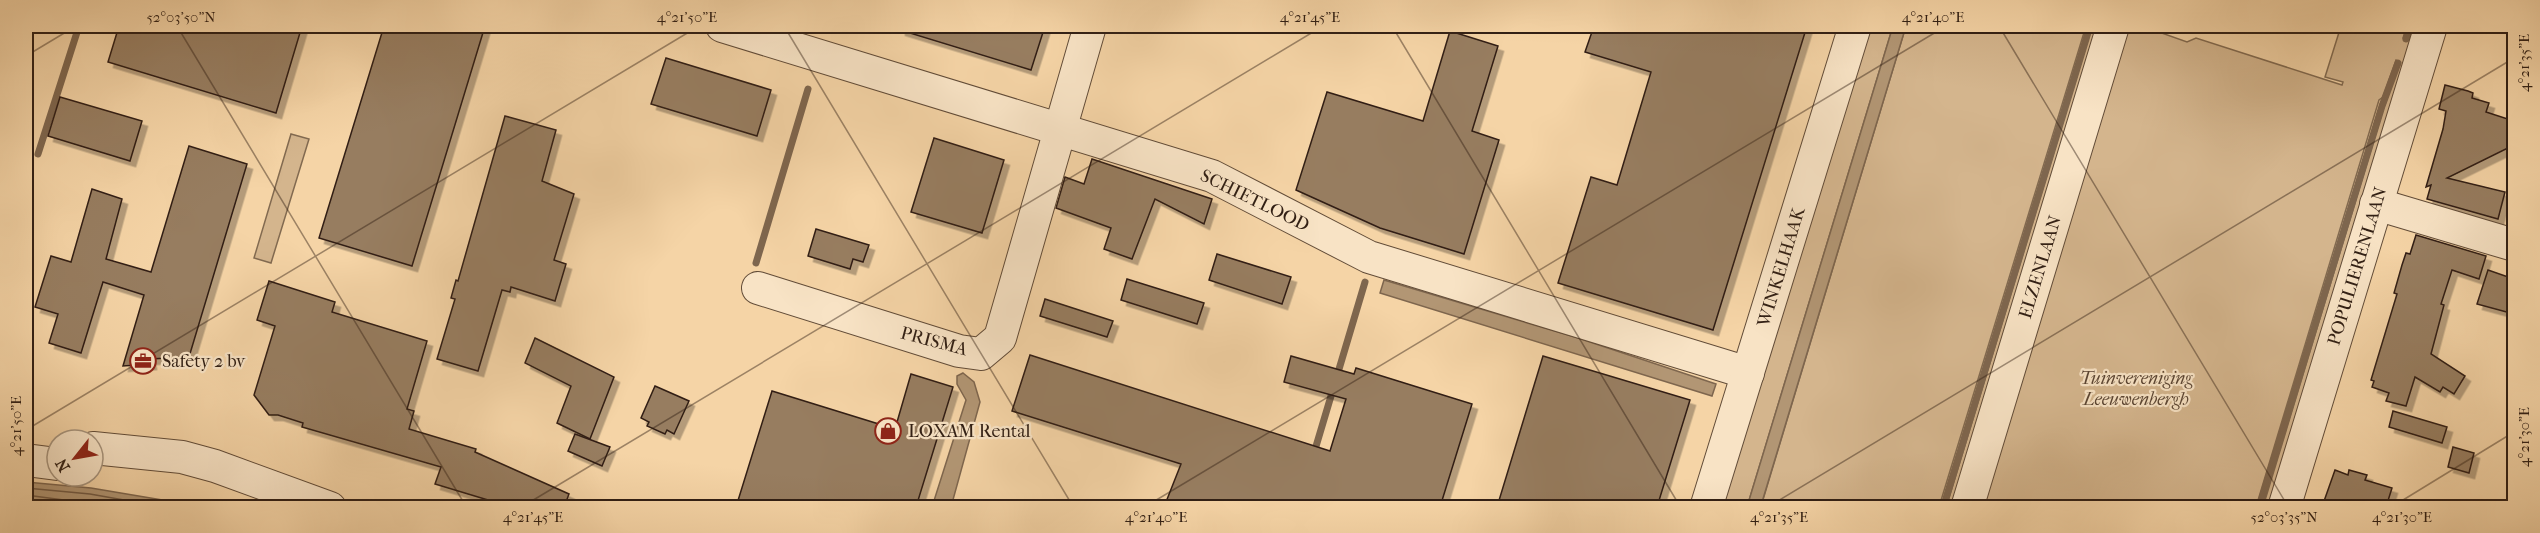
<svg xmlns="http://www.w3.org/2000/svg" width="2540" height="533" font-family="'IM FELL French Canon',serif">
<defs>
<filter id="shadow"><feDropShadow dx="5.5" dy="5.5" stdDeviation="0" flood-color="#0004"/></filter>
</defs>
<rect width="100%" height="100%" fill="#f5d4a6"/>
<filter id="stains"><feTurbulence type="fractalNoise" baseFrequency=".00333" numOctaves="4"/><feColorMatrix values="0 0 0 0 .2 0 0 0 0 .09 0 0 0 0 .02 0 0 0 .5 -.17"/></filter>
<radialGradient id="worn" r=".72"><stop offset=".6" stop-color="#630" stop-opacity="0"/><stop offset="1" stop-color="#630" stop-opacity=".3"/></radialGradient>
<g fill="#d4b58d" stroke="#826a50" stroke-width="1.5">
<polygon points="1867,26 1893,26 1747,507 1720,508"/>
<polygon points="1906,26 2086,26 1939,507 1763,508 1762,503"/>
<polygon points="2092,26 2103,26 1958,507 1946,508"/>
<polygon points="2128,26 2142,26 2187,42 2196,38 2342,85 2343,82 2325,77 2341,26 2407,26 2403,38 2408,40 2413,26 2420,26 2274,507 2263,507 2383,110 2400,62 2396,60 2383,97 2379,100 2256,507 1982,508"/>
<polygon points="291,134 309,139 271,263 254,258"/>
</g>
<g fill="#b29674" stroke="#7e664e" stroke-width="1.5">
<polygon points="1893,26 1906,26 1762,502 1763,507 1747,507"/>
<polygon points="1384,280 1578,338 1716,384 1712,396 1380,293"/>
<polygon points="963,373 974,382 980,402 951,507 932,507 966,400 957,384 957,376"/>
<polygon points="26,482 91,488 204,507 26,507"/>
</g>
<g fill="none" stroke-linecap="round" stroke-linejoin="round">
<g stroke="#725a44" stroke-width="1.5">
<polyline points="26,488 90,494 169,508"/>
<polyline points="26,495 124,508"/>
</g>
<g stroke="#7e664e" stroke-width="7">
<polyline points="2406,39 2410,26"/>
<polyline points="38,154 79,26"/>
<polyline points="756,263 808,89"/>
<polyline points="1314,453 1365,282"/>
<polyline points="1943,508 2090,26"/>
<polyline points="2259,508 2382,106 2398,63"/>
</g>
</g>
<g fill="#977d60" stroke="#311f14" stroke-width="1.5" filter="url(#shadow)">
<polygon points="119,26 302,26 276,113 108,62"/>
<polygon points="384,26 485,26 412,266 319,238"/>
<polygon points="900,26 1045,26 1031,70 900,30"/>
<polygon points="1594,26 1807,26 1713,330 1558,283 1591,177 1617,185 1651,72 1585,52"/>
<polygon points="1450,31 1498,46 1472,131 1499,140 1464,254 1380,228 1296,190 1327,92 1423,121"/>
<polygon points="666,58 771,90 757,136 651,104"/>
<polygon points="2445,85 2468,91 2473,93 2472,98 2489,103 2486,112 2514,121 2514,145 2447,178 2505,192 2498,219 2427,199 2431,185 2426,187 2443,129 2446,111 2439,109"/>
<polygon points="60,97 142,121 130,161 48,136"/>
<polygon points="505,116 556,130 542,181 574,194 554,260 566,264 555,301 511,287 510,292 502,290 478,371 437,359 455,299 451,298 456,280 458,281"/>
<polygon points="934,138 1004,160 982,233 911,212"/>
<polygon points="189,146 247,164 189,357 150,359 151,364 123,366 144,295 103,282 81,353 49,343 58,314 35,307 51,256 71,262 92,189 122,199 106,259 151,272"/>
<polygon points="1092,159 1212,199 1204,224 1155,199 1132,259 1104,249 1111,228 1056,208 1065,177 1084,184"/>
<polygon points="816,229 869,245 863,262 853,259 850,269 808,256"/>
<polygon points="2416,235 2486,256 2479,279 2452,270 2441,304 2444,305 2431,354 2465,376 2454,394 2443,387 2440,392 2415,377 2406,406 2386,401 2389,393 2372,387 2374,381 2371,380 2397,294 2394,293 2402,265 2406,253 2410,254"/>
<polygon points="1217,254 1291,277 1282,304 1209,280"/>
<polygon points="2488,270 2514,279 2514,314 2477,304"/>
<polygon points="1127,279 1204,303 1197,324 1121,300"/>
<polygon points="269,281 335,302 332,312 427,341 407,409 414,411 409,429 476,449 475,452 569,494 564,507 485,507 488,500 435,484 441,467 302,427 303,423 278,415 269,415 254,395 275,326 257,320"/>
<polygon points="1045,299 1113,321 1107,337 1040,316"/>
<polygon points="535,338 614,377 590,439 557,423 571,386 525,363"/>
<polygon points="1030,355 1330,451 1346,399 1284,382 1291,356 1354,374 1356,368 1472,404 1440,507 1164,507 1181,464 1012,411"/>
<polygon points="1543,356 1690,400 1657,507 1497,507"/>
<polygon points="911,374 953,387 916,507 736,507 772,391 895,429"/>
<polygon points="655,386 689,401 674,434 667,430 665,434 647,426 649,422 641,418"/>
<polygon points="2393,411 2447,427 2442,443 2389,427"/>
<polygon points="575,434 610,447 602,466 568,451"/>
<polygon points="2453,447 2474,453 2469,473 2448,467"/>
<polygon points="2335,470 2348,475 2349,470 2367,475 2365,480 2392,488 2386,507 2366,502 2364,507 2325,507 2326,505 2323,504"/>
</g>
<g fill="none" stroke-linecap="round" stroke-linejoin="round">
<g stroke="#624c38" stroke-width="34">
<g id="minor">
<polyline points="722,26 1212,176 1369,257 1748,373"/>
<polyline points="2376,204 2514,245"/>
<polyline points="758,288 959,351 981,354 1000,338 1090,26"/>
<polyline points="93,448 182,457 215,466 330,508"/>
<polyline points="26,460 57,464"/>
<polyline points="1706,508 1855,26"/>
<polyline points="1967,508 2113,26"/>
<polyline points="2284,508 2431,26"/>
</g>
</g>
<use href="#minor" stroke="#f8e3c5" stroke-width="32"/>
</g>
<path fill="none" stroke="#311f14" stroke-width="1.5" stroke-opacity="0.45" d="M177 26 467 508M784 26 1074 508M1392 26 1681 508M1999 26 2289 508M26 56 76 26M26 430 699 26M520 508 1323 26M1143 508 1946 26M1766 508 2514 58M2390 508 2514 432"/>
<defs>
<g id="office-ring" transform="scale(1.35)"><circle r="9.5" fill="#f8e3c5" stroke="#8f2418" stroke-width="1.5"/><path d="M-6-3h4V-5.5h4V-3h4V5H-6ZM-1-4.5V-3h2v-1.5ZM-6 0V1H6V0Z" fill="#8f2418"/></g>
<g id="shop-ring" transform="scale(1.35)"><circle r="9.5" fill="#f8e3c5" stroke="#8f2418" stroke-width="1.5"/><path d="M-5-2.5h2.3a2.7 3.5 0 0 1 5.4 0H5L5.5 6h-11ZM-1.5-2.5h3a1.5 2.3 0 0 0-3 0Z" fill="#8f2418"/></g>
</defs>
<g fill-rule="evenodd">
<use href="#office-ring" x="143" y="361"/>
<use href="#shop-ring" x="888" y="431"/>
</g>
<g text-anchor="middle" stroke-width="4.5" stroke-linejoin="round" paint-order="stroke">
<g font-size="18" fill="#311f14" stroke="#f8e3c5">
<text transform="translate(1255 200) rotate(26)" y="6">SCHIETLOOD</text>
<text transform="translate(2357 266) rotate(-73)" y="6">POPULIERENLAAN</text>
<text transform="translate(1781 267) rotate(-73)" y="6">WINKELHAAK</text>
<text transform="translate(2040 267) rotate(-73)" y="6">ELZENLAAN</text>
<text transform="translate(934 341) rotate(15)" y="6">PRISMA</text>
</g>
<g font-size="18" fill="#311f14" stroke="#f8e3c5" text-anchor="start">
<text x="162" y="367">Safety 2 bv</text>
<text x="908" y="437">LOXAM Rental</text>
</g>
<g font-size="18" font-style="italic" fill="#5a4432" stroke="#f8e3c5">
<text x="2136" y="384">Tuinvereniging<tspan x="2136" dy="21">Leeuwenbergh</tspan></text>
</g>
</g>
<rect width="2540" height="533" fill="none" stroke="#f5d4a6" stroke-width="66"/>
<g transform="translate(75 458) rotate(239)"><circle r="28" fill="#f8e3c5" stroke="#a8957e" stroke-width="1.5"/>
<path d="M0-4.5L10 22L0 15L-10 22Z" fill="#8f2418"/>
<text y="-9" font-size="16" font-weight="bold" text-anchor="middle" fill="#311f14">N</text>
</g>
<rect x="33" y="33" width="2474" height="467" fill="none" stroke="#311f14" stroke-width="2"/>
<g font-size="15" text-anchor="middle" fill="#311f14">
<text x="181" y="22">52°03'50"N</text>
<text x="687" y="22">4°21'50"E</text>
<text x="1310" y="22">4°21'45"E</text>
<text x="1933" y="22">4°21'40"E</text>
<text transform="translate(2524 63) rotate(-90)" y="5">4°21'35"E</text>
<text transform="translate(16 426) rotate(-90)" y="5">4°21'50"E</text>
<text transform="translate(2524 437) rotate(-90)" y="5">4°21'30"E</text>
<text x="533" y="522">4°21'45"E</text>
<text x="1156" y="522">4°21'40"E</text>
<text x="1779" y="522">4°21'35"E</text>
<text x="2284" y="522">52°03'35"N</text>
<text x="2402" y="522">4°21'30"E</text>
</g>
<rect width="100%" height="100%" filter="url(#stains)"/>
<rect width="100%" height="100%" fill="url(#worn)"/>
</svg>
